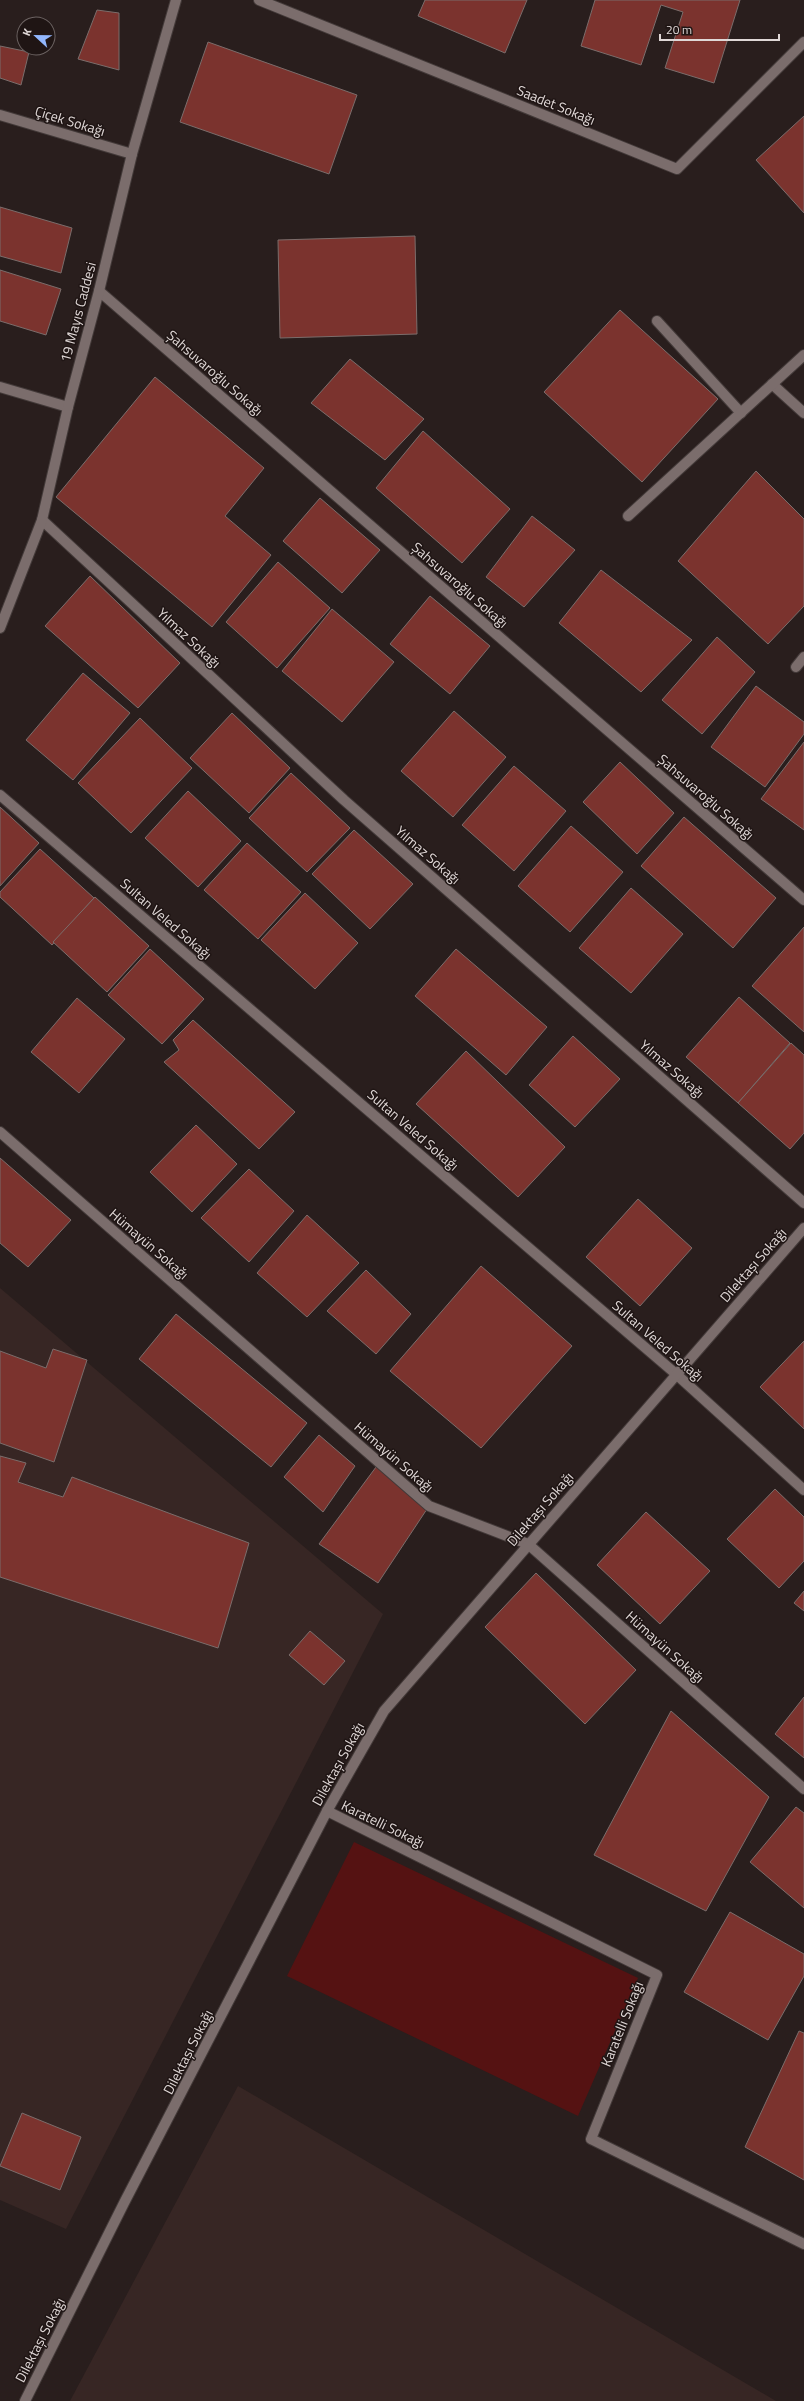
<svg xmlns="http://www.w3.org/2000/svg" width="804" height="2401" font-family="'Titillium Web',sans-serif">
<rect width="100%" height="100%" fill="#291e1d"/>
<g fill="#372624">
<polygon points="0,1288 383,1614 66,2229 0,2200"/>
<polygon points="238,2086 776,2401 70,2401"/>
</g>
<polygon fill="#551212" points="354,1842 638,1978 578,2116 287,1976"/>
<g fill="#7b332e" stroke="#7b6d6b">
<polygon points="425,0 527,0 505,53 418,16"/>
<polygon points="595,0 740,0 714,83 665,68 683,12 661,5 641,65 581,46"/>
<polygon points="97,10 119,13 119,70 78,59"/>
<polygon points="208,42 357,95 329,174 180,122"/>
<polygon points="0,46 29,52 21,85 0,78"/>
<polygon points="804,116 804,213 756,160"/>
<polygon points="0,207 72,228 61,273 0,256"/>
<polygon points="415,236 417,334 280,338 278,240"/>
<polygon points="0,270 61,289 46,335 0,321"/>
<polygon points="620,310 718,399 642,482 544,392"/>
<polygon points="350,359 424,419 385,460 311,403"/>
<polygon points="155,377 264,468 225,516 271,555 212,627 56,497"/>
<polygon points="423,431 510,509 462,563 376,488"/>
<polygon points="756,471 804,519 804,606 768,644 678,561"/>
<polygon points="320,498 380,550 342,593 283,541"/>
<polygon points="532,516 575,550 524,607 486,577"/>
<polygon points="278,562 330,608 277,668 226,622"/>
<polygon points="601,570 692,640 641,692 559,623"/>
<polygon points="90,576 180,663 138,708 45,626"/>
<polygon points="430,596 490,646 450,694 390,644"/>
<polygon points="332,609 394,662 342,722 282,671"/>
<polygon points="717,637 755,672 702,734 662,700"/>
<polygon points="83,673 130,713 73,780 26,740"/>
<polygon points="756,686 804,722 804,734 765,787 711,747"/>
<polygon points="454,711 506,757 453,817 401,771"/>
<polygon points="232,713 290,768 249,813 190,758"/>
<polygon points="140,718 192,768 131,833 78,783"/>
<polygon points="804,742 804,830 761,799"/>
<polygon points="620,762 674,813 637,854 583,802"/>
<polygon points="514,766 566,811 514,871 462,825"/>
<polygon points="291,773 350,828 307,872 249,818"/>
<polygon points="188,791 241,841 198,887 145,838"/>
<polygon points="0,807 39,843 0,886"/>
<polygon points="684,817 776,898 733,948 641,866"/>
<polygon points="571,826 623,872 570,932 518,886"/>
<polygon points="354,830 413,884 370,929 312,874"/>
<polygon points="247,843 301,892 258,939 204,890"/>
<polygon points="40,849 94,898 52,945 0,897 0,892"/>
<polygon points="631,888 683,934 631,993 579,948"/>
<polygon points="305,893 358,943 315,989 261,940"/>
<polygon points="95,897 149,946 107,992 53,942"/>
<polygon points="804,927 804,1032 752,986"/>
<polygon points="150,949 204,999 162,1044 108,995"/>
<polygon points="456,949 547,1027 506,1075 415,996"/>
<polygon points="739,997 790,1043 738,1103 686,1057"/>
<polygon points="77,998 125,1039 79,1093 31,1052"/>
<polygon points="193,1020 295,1112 259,1149 164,1062 179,1050 173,1040"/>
<polygon points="573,1036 620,1079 575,1127 529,1085"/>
<polygon points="791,1043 804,1055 804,1133 790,1149 738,1103"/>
<polygon points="466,1051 565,1147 518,1197 416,1104"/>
<polygon points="196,1125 237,1164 192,1212 150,1172"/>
<polygon points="0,1158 71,1220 28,1267 0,1243"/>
<polygon points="249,1169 294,1211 249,1262 201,1218"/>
<polygon points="638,1199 692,1248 640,1306 586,1257"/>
<polygon points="307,1215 359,1263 307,1317 257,1273"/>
<polygon points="481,1266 572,1346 481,1448 390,1371"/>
<polygon points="366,1270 411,1314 376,1354 327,1311"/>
<polygon points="176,1314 307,1423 271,1467 139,1359"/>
<polygon points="804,1341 804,1429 760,1387"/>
<polygon points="53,1349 87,1360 54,1462 0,1443 0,1351 46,1368"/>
<polygon points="319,1435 355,1466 323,1512 284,1477"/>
<polygon points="0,1456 26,1463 18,1482 63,1497 72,1477 249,1543 218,1648 0,1577"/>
<polygon points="379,1463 429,1506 378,1583 319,1544"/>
<polygon points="775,1489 804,1517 804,1561 779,1588 727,1539"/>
<polygon points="646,1512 710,1571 660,1624 597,1565"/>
<polygon points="536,1573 636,1670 585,1724 485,1627"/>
<polygon points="804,1591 804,1611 794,1603"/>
<polygon points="310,1631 345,1661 324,1685 289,1655"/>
<polygon points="804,1697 804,1758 775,1734"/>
<polygon points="671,1711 769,1797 706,1911 594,1855"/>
<polygon points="796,1807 804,1813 804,1908 750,1862"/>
<polygon points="730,1912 804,1954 804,1976 768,2040 684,1992"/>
<polygon points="799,2031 804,2033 804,2180 745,2147"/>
<polygon points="22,2113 81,2137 60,2190 0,2166"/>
</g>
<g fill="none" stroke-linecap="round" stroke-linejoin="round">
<g stroke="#433a39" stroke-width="12">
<g id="lane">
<polyline points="657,321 741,413"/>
<polyline points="772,384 804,413"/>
<polyline points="628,516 804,355"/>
<polyline points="796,667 804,657"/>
</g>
</g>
<g stroke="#433a39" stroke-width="12">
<g id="street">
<polyline points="259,0 677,169 804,42"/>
<polyline points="0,115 132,154"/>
<polyline points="99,291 804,900"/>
<polyline points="0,387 68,407"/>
<polyline points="42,520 344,800 804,1203"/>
<polyline points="0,795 676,1374 804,1490"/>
<polyline points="0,1132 429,1506 528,1544 804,1789"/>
<polyline points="327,1811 657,1975 591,2139 804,2244"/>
<polyline points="25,2401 124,2203 327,1811 384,1711 804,1228"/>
</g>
</g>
<g stroke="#433a39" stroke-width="12">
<polyline id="secondary" points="0,628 42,520 68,407 99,291 132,154 176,0"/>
</g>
<use href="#lane" stroke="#7b6d6c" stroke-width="10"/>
<use href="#street" stroke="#7b6d6c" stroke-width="10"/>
<use href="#secondary" stroke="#7b6d6c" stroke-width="10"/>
</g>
<g text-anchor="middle" stroke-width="3" stroke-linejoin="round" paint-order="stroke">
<g font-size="14" fill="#e0d8d7" stroke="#1f1514">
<text transform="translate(556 105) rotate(22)" y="5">Saadet Sokağı</text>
<text transform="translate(70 121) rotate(17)" y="5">Çiçek Sokağı</text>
<text transform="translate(78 312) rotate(-75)" y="5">19 Mayıs Caddesi</text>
<text transform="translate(215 373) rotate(41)" y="5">Şahsuvaroğlu Sokağı</text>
<text transform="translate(460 585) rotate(41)" y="5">Şahsuvaroğlu Sokağı</text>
<text transform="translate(189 638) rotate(43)" y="5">Yılmaz Sokağı</text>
<text transform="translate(706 797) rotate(41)" y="5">Şahsuvaroğlu Sokağı</text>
<text transform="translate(428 855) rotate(41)" y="5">Yılmaz Sokağı</text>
<text transform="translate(166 919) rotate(41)" y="5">Sultan Veled Sokağı</text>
<text transform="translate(672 1069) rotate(41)" y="5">Yılmaz Sokağı</text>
<text transform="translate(413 1130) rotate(41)" y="5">Sultan Veled Sokağı</text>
<text transform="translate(149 1244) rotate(41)" y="5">Hümayün Sokağı</text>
<text transform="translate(753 1265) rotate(-49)" y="5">Dilektaşı Sokağı</text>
<text transform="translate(658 1341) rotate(41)" y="5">Sultan Veled Sokağı</text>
<text transform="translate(394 1457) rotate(41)" y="5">Hümayün Sokağı</text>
<text transform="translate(540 1509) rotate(-49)" y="5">Dilektaşı Sokağı</text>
<text transform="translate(665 1647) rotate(42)" y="5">Hümayün Sokağı</text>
<text transform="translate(338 1764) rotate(-61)" y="5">Dilektaşı Sokağı</text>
<text transform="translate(383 1824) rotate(26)" y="5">Karatelli Sokağı</text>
<text transform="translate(622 2024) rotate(-68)" y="5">Karatelli Sokağı</text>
<text transform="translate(188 2052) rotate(-63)" y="5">Dilektaşı Sokağı</text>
<text transform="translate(40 2340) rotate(-63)" y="5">Dilektaşı Sokağı</text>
</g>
</g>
<g transform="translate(36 36) rotate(292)"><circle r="19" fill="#1f1514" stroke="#6c6362"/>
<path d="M0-3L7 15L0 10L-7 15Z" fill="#92b7fd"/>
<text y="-6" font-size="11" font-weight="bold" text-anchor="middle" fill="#e0d8d7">K</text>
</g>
<path d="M660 34v6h119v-6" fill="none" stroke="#e0d8d7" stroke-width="2"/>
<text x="666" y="34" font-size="12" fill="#e0d8d7" stroke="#1f1514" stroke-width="3" paint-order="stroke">20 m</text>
</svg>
